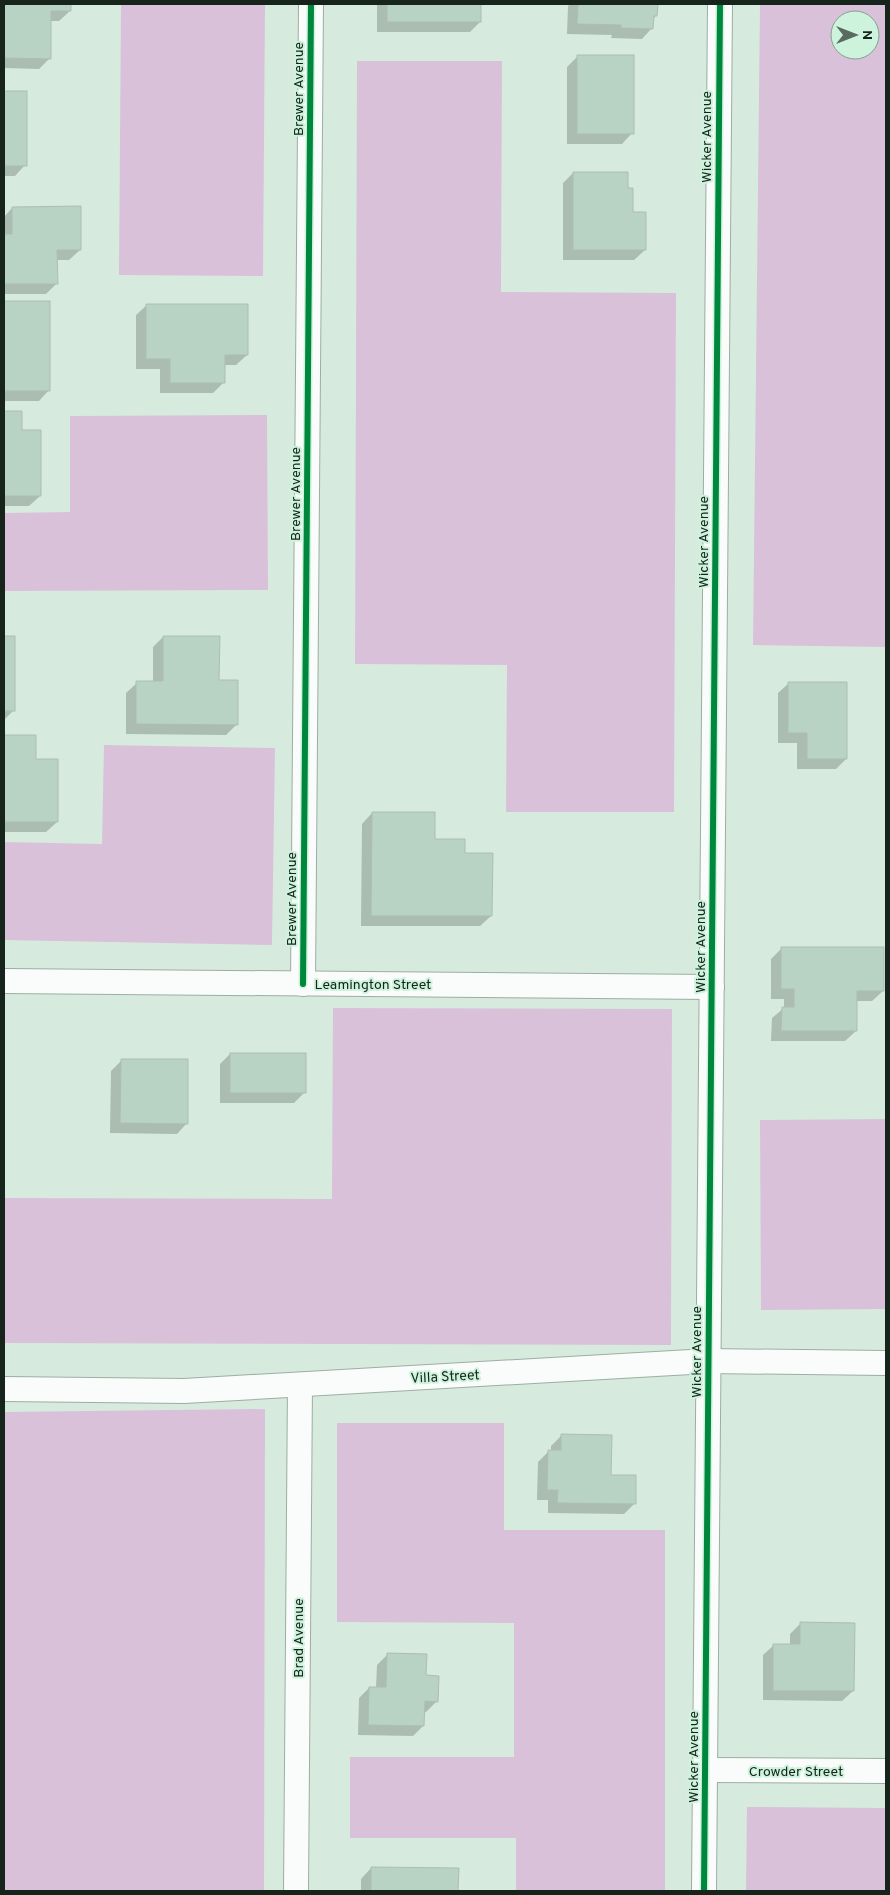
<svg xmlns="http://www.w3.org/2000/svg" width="890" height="1895" font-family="Overpass,sans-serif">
<rect width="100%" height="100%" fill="#d6ebde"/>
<g fill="#dac1da" fill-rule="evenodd">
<polygon points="121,4 265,4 263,276 119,275"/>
<path d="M760 4H886V647L753 645ZM840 20H870V50H840Z"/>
<polygon points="357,61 502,61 501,292 676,293 674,812 506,812 507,665 355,664"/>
<polygon points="267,415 268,590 4,591 4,513 70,512 70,416"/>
<polygon points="104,745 275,748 272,945 4,940 4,842 102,844"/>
<polygon points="333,1008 672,1009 671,1345 4,1343 4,1198 332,1199"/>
<polygon points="886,1119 886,1309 761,1310 760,1120"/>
<polygon points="265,1409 264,1891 4,1891 4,1412"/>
<polygon points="337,1423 504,1423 504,1530 665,1530 665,1891 516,1891 516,1838 350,1838 350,1757 514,1757 514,1623 337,1622"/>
<polygon points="747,1807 886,1808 886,1891 746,1891"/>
</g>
<g fill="#0003">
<polygon points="4,4 70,4 70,11 59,21 50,21 50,58 39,69 4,68"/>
<polygon points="377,4 480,4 480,22 470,32 377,32"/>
<polygon points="570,4 656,4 656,15 653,19 652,28 642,39 611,38 612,35 567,34 568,6"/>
<polygon points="577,57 632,133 622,144 567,144 567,67"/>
<polygon points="4,92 25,92 25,165 15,176 4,176"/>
<polygon points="573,173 626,189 631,214 645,250 634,260 563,260 563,183"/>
<polygon points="12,208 80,250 69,260 56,260 57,283 46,294 4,294 4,217"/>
<polygon points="4,303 49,303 49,390 39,401 4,401"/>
<polygon points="147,305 247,355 236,365 223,365 223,383 213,393 160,393 160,369 136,369 136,315"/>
<polygon points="4,412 21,412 21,431 40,496 29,506 4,506"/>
<polygon points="4,637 14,637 14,710 4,720"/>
<polygon points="163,637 218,681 237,724 226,735 126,734 126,693 137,683 153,683 153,647"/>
<polygon points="789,683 846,759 836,769 797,769 797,743 778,743 778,693"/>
<polygon points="4,737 35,737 35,761 57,822 46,832 4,832"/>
<polygon points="372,813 464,855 491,916 480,926 361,926 362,824"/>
<polygon points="782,948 883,991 872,1001 856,1001 856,1031 845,1041 771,1041 772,1018 784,1008 784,999 771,999 771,959"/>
<polygon points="230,1054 304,1093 294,1103 220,1103 220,1064"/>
<polygon points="121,1061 187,1123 177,1134 110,1133 111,1071"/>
<polygon points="562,1435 610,1476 634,1504 624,1514 548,1513 548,1500 537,1500 538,1462 548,1452 551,1452 551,1446"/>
<polygon points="801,1623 853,1691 842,1701 763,1700 763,1655 774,1645 790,1645 790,1634"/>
<polygon points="387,1655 425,1677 437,1701 426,1712 423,1711 423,1726 413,1736 358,1735 359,1698 369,1688 376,1688 377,1665"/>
<polygon points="371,1868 457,1869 457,1891 361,1891 361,1879"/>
</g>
<g fill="#b8d2c3" stroke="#adbeb4">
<polygon points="4,4 71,4 71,11 51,11 51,59 4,58"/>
<rect x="387" y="4" width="94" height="18"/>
<polygon points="578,4 658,4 657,16 654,16 653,29 621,28 621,25 577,24"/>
<rect x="577" y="55" width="57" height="79"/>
<rect x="4" y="91" width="23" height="75"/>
<polygon points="573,172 628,172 628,188 633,188 633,212 646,212 646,250 573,250"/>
<polygon points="81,206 81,250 57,250 58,284 4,284 4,234 12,234 12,207"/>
<rect x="4" y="301" width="46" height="90"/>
<polygon points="146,304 248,304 248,355 225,355 225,383 170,383 170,359 146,359"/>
<polygon points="4,411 22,411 22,430 41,430 41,496 4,496"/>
<rect x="4" y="636" width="11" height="75"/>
<polygon points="163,636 220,636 219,680 238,680 238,725 136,724 136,681 163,681"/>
<polygon points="788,682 847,682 847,759 807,759 807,733 788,733"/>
<polygon points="4,735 36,735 36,759 58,759 58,822 4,822"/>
<polygon points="372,812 435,812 435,839 465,839 465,853 493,853 492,916 371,916"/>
<polygon points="781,947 884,947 884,991 857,991 857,1031 781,1031 782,1007 794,1007 794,989 781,989"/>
<rect x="230" y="1053" width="76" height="40"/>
<polygon points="121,1059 188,1059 188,1124 120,1123"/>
<polygon points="561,1434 612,1435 611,1475 636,1475 636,1504 557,1503 558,1490 547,1490 548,1450 561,1450"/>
<polygon points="800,1622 855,1623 854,1691 773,1691 773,1644 800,1644"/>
<polygon points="387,1653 427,1654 426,1675 439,1676 438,1702 425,1701 424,1726 368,1725 369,1687 386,1687"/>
<polygon points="371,1867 459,1868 458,1891 371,1891"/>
</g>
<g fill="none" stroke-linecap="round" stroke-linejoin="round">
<g stroke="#9dada4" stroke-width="26">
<g id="street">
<polyline points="4,981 712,987"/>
<polyline points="303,984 311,4"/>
<polyline points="4,1389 184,1391 708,1361 886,1363"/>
<polyline points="705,1770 886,1771"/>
<polyline points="296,1891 300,1385"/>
<polyline points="704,1891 720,4"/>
</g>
</g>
<use href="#street" stroke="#f9fcfa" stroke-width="24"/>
<g stroke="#cef3dc" stroke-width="9">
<g id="cycleway">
<polyline points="303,984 311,4"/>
<polyline points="704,1891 720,4"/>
</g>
</g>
<use href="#cycleway" stroke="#00873e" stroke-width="6"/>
</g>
<g text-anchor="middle" stroke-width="4" stroke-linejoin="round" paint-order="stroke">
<g font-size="14" fill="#16241c" stroke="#cef3dc">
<text transform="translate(298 89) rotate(-90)" y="5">Brewer Avenue</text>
<text transform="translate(706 137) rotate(-90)" y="5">Wicker Avenue</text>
<text transform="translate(295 494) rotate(-90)" y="5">Brewer Avenue</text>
<text transform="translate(703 542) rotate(-90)" y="5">Wicker Avenue</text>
<text transform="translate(291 899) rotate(-90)" y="5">Brewer Avenue</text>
<text transform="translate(700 947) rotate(-90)" y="5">Wicker Avenue</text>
<text x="373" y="989">Leamington Street</text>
<text transform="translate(696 1352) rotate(-90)" y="5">Wicker Avenue</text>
<text transform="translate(445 1376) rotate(-3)" y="5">Villa Street</text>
<text transform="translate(298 1638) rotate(-90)" y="5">Brad Avenue</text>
<text transform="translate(693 1757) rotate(-90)" y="5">Wicker Avenue</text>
<text x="796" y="1776">Crowder Street</text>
</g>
</g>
<rect width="890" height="1895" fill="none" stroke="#16241c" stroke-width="10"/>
<g transform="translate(855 35) rotate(90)"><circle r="24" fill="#cef3dc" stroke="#84a08f"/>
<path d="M0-4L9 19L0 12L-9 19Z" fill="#596a60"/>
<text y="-8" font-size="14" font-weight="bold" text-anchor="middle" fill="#16241c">N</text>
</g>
</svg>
